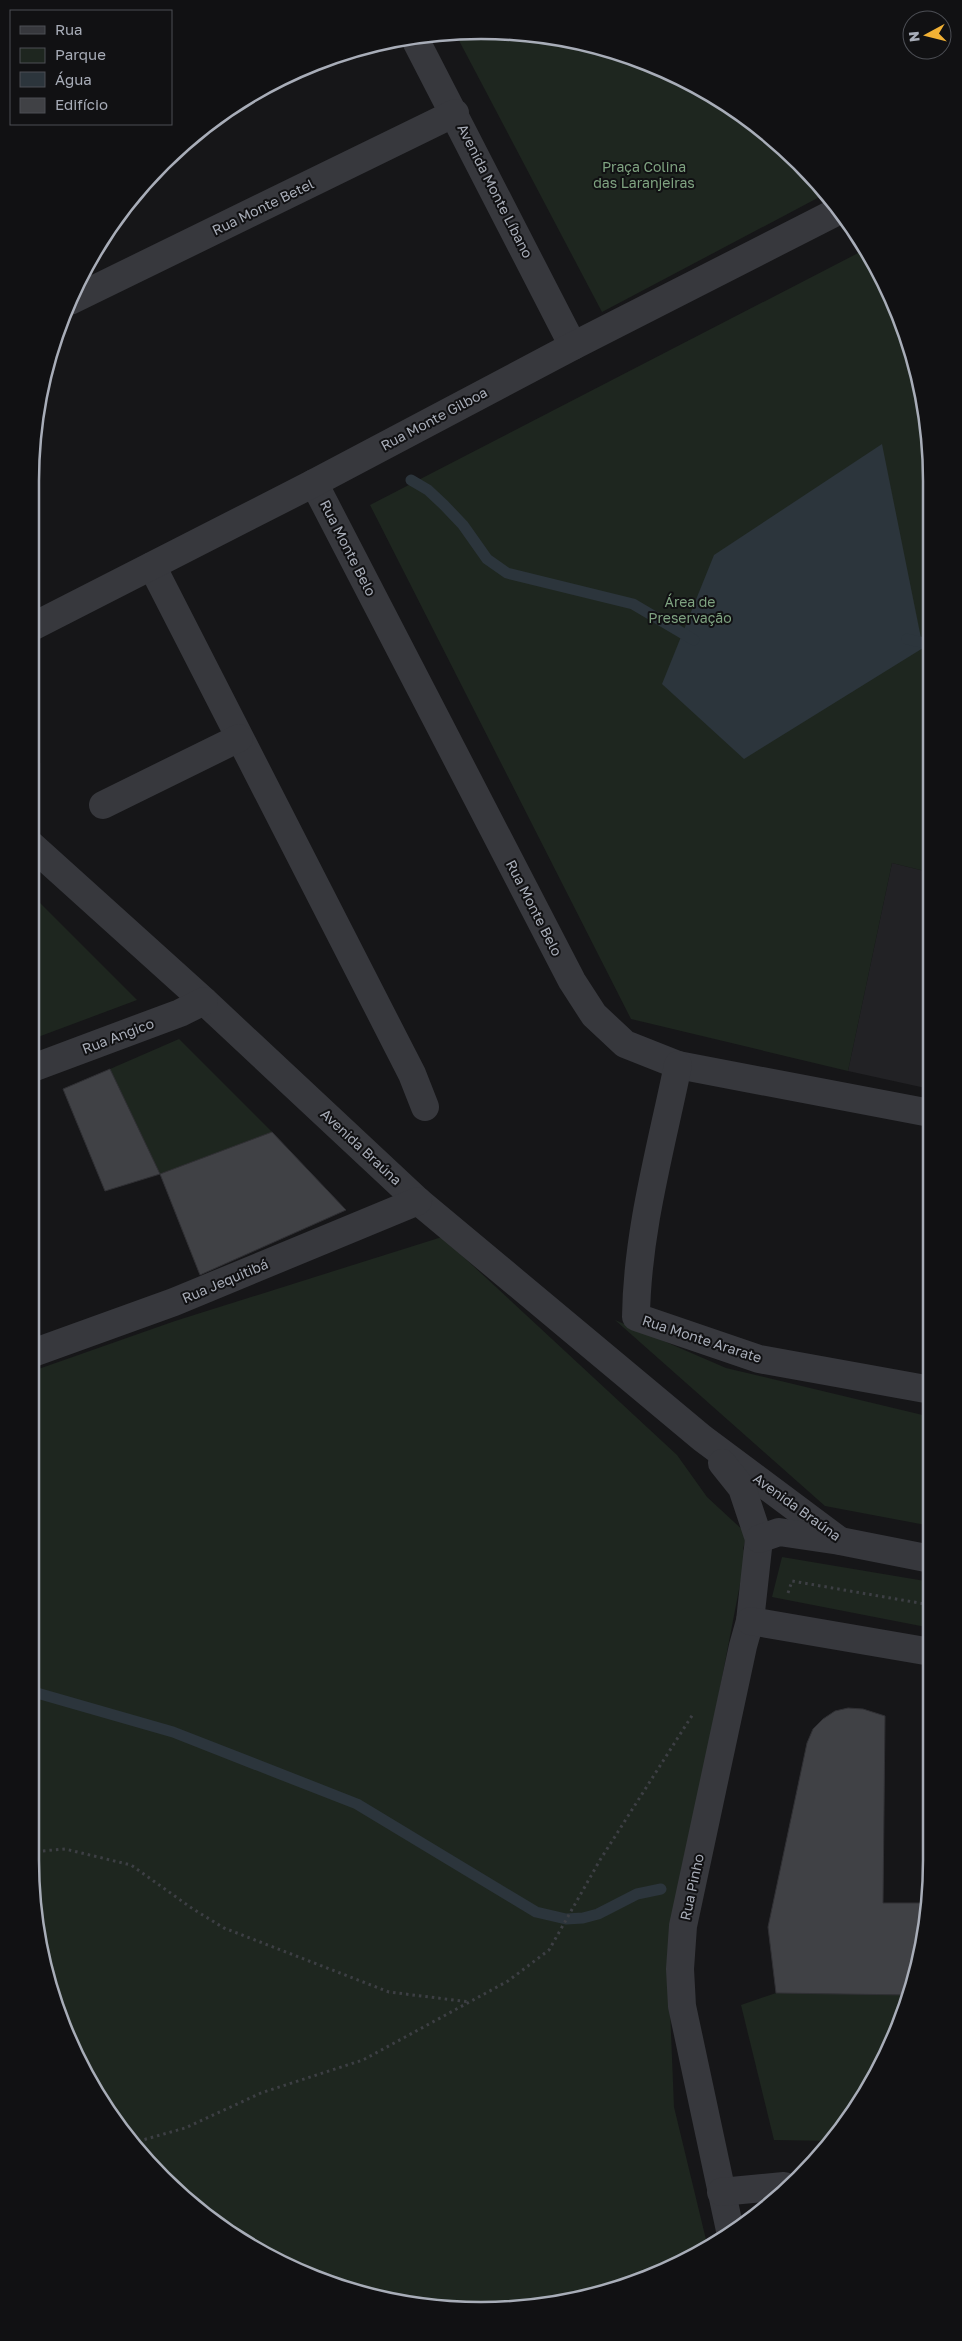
<svg xmlns="http://www.w3.org/2000/svg" width="962" height="2341" font-family="'Golos Text',sans-serif">
<rect width="100%" height="100%" fill="#161618"/>
<polygon fill="#222225" points="892,863 929,872 930,1089 848,1071"/>
<g fill="#1e261f">
<polygon points="454,31 540,34 626,54 732,106 820,184 827,193 602,312"/>
<polygon points="864,250 886,282 928,422 929,872 892,863 848,1071 631,1019 370,505"/>
<polygon points="30,893 137,1000 30,1040"/>
<polygon points="179,1039 272,1132 160,1174 110,1069"/>
<polygon points="442,1237 677,1455 707,1497 747,1534 743,1549 746,1553 668,1959 674,2107 708,2248 654,2277 569,2302 422,2307 336,2287 256,2251 142,2157 90,2085 54,2005 30,1860 30,1372 175,1321"/>
<polygon points="615,1320 726,1368 931,1417 931,1526 825,1506"/>
<polygon points="782,1557 931,1582 931,1628 772,1597"/>
<polygon points="776,1993 910,1995 908,2005 839,2135 832,2141 774,2140 741,2005"/>
</g>
<polygon fill="#2c353c" points="882,444 923,648 744,759 662,684 714,555"/>
<g fill="none" stroke-linecap="round" stroke-linejoin="round">
<g stroke="#2c353c" stroke-width="11">
<polyline points="411,480 428,490 444,505 463,525 487,559 507,573 633,604 694,640"/>
<polyline points="907,639 929,644"/>
<polyline points="30,1691 173,1732 357,1804 536,1912 566,1919 583,1918 598,1914 637,1894 661,1889"/>
</g>
</g>
<g fill="#404145" stroke="#303034">
<polygon points="110,1069 160,1174 105,1191 63,1089"/>
<polygon points="272,1132 346,1210 200,1275 160,1174"/>
<polygon points="848,1708 863,1709 885,1716 883,1903 925,1903 910,1995 776,1993 768,1927 807,1743 813,1729 823,1719 835,1711"/>
</g>
<g fill="none" stroke-linecap="round" stroke-linejoin="round">
<g stroke="#3d3f44" stroke-width="3" stroke-dasharray="2.5 4" stroke-linecap="butt">
<polyline points="788,1593 792,1581 931,1605"/>
<polyline points="30,1852 65,1849 131,1865 193,1909 224,1928 389,1992 470,2002"/>
<polyline points="132,2143 185,2128 261,2093 363,2060 508,1981 549,1950 600,1860 693,1714"/>
</g>
<g stroke="#37383d" stroke-width="28">
<polyline points="414,37 573,346"/>
<polyline points="70,301 455,113"/>
<polyline points="314,483 572,981 594,1015 625,1044 678,1065 930,1113"/>
<polyline points="152,566 412,1074 425,1107"/>
<polyline points="30,628 314,483 573,346 838,211"/>
<polyline points="103,805 239,738"/>
<polyline points="30,844 204,1001 418,1201 702,1438 840,1541"/>
<path d="M678 1065C661 1148 637 1232 636 1317L759 1359 931 1390"/>
<polyline points="30,1069 180,1013 204,1001"/>
<polyline points="30,1354 174,1302 418,1201"/>
<polyline points="722,1463 742,1488 759,1539 750,1621 743,1646 683,1926 680,1969 682,2006 731,2235"/>
<polyline points="759,1539 779,1532 840,1541 931,1559"/>
<polyline points="750,1621 931,1652"/>
<polyline points="721,2192 784,2186"/>
</g>
</g>
<g text-anchor="middle" stroke-width="4" stroke-linejoin="round" paint-order="stroke">
<g font-size="14" fill="#7fa381" stroke="#111113">
<text x="644" y="172">Praça Colina<tspan x="644" dy="16">das Laranjeiras</tspan></text>
<text x="690" y="607">Área de<tspan x="690" dy="16">Preservação</tspan></text>
</g>
<g font-size="14" fill="#a8adb8" stroke="#111113">
<text transform="translate(495 191) rotate(63)" y="5">Avenida Monte Líbano</text>
<text transform="translate(263 207) rotate(-26)" y="5">Rua Monte Betel</text>
<text transform="translate(434 419) rotate(-28)" y="5">Rua Monte Gilboa</text>
<text transform="translate(348 548) rotate(63)" y="5">Rua Monte Belo</text>
<text transform="translate(534 908) rotate(63)" y="5">Rua Monte Belo</text>
<text transform="translate(118 1036) rotate(-21)" y="5">Rua Angico</text>
<text transform="translate(361 1147) rotate(43)" y="5">Avenida Braúna</text>
<text transform="translate(225 1281) rotate(-23)" y="5">Rua Jequitibá</text>
<text transform="translate(702 1339) rotate(18)" y="5">Rua Monte Ararate</text>
<text transform="translate(797 1507) rotate(36)" y="5">Avenida Braúna</text>
<text transform="translate(692 1887) rotate(-78)" y="5">Rua Pinho</text>
</g>
</g>
<path d="M0 0H962V2341H0ZM481 39H481A442 442 0 0 1 923 481V1860A442 442 0 0 1 481 2302H481A442 442 0 0 1 39 1860V481A442 442 0 0 1 481 39Z" fill="#111113" fill-rule="evenodd"/>
<path fill="none" stroke="#a8adb8" stroke-width="2.5" d="M481 39H481A442 442 0 0 1 923 481V1860A442 442 0 0 1 481 2302H481A442 442 0 0 1 39 1860V481A442 442 0 0 1 481 39Z"/>
<rect x="10" y="10" width="162" height="115" fill="#111113" stroke="#4d4f55"/>
<rect x="20" y="26" width="25" height="8" fill="#37383d" stroke="#4d4f55"/>
<text x="55" y="35" font-size="15" fill="#a8adb8">Rua</text>
<rect x="20" y="48" width="25" height="15" fill="#1e261f" stroke="#4d4f55"/>
<text x="55" y="60" font-size="15" fill="#a8adb8">Parque</text>
<rect x="20" y="72" width="25" height="15" fill="#2c353c" stroke="#4d4f55"/>
<text x="55" y="85" font-size="15" fill="#a8adb8">Água</text>
<rect x="20" y="98" width="25" height="15" fill="#404145" stroke="#4d4f55"/>
<text x="55" y="110" font-size="15" fill="#a8adb8">Edifício</text>
<g transform="translate(927 35) rotate(263)"><circle r="24" fill="#111113" stroke="#4d4f55"/>
<path d="M0-4L9 19L0 12L-9 19Z" fill="#f2b134"/>
<text y="-8" font-size="14" font-weight="bold" text-anchor="middle" fill="#a8adb8">N</text>
</g>
</svg>
